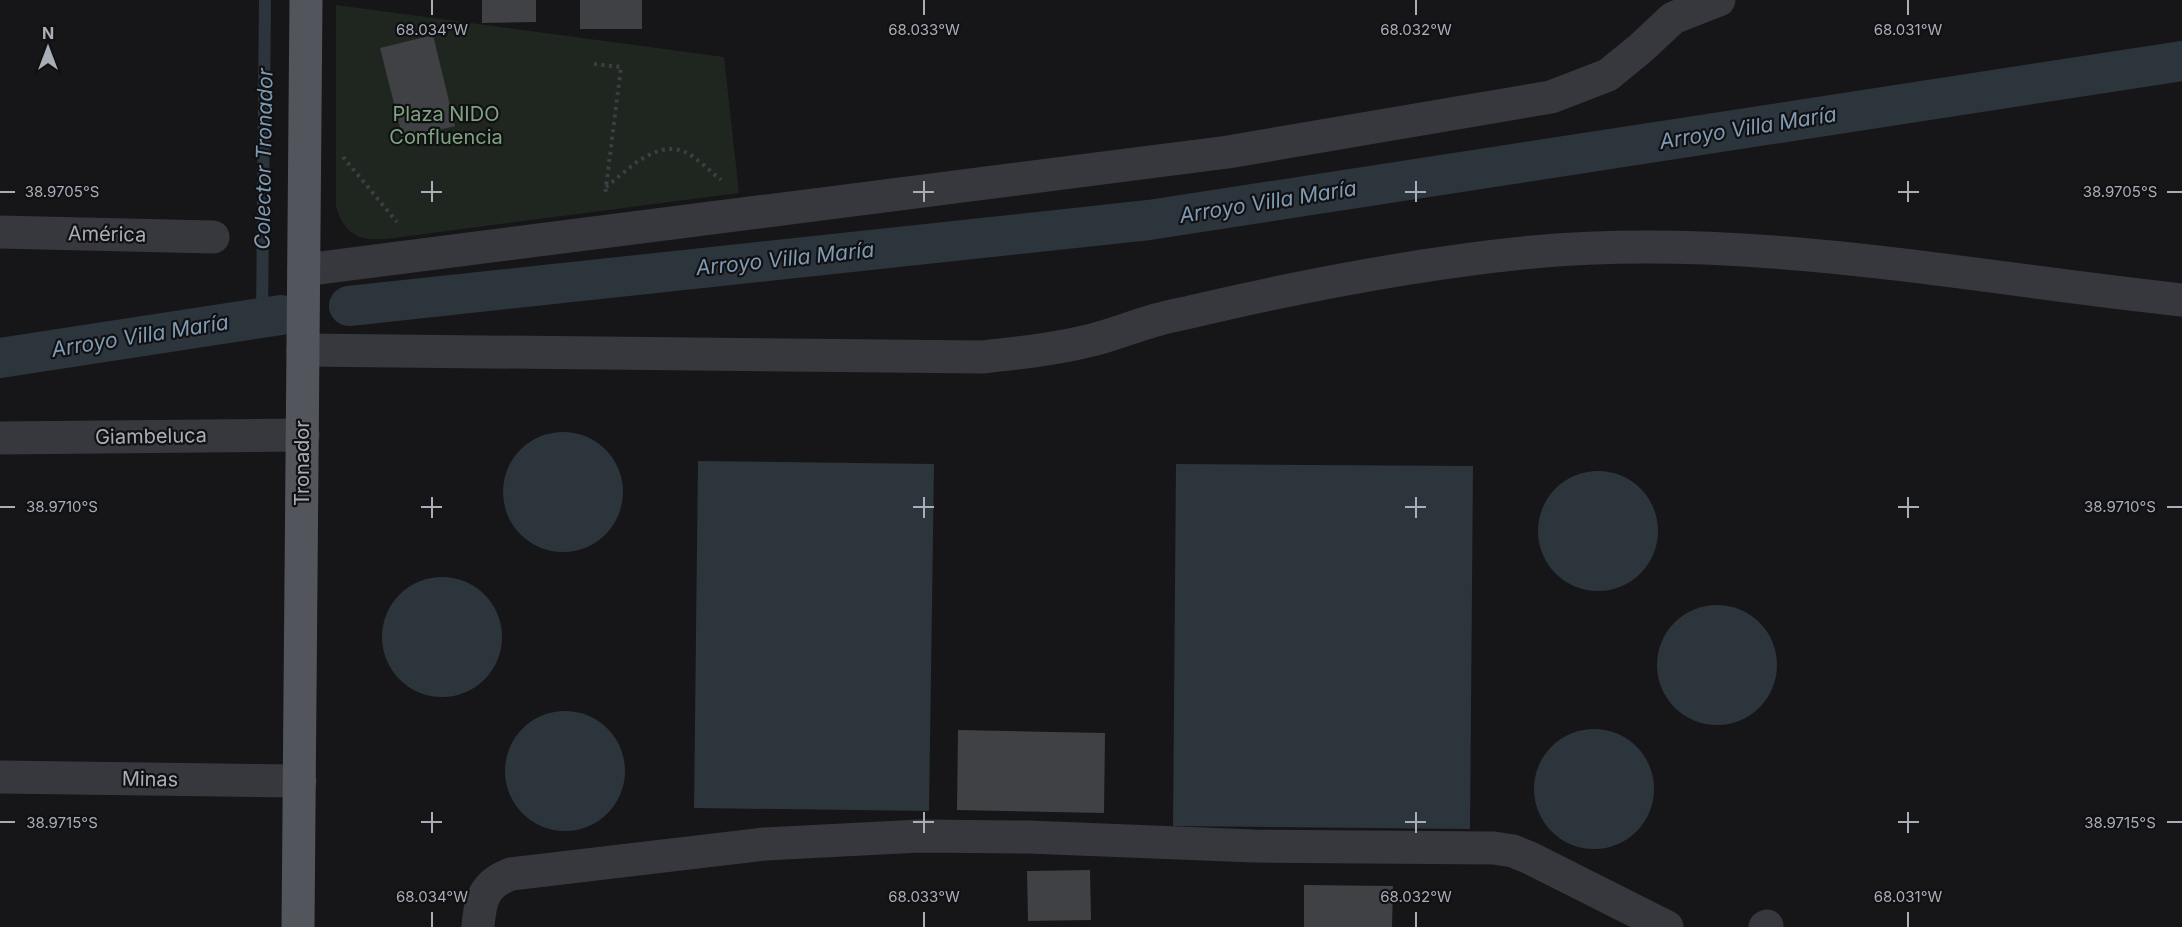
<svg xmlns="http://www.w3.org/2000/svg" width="2182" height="927" font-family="Inter,sans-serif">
<rect width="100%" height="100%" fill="#161618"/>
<path fill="#1e261f" d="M336 5 724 57 739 193 386 239C358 241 344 234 336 206Z"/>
<g fill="#2c353c">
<circle cx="563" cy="492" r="60"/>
<polygon points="698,461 934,464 929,811 694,808"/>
<polygon points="1176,464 1473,466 1470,829 1173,826"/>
<circle cx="1598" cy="531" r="60"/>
<circle cx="442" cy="637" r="60"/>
<circle cx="1717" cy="665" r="60"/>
<circle cx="565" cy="771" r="60"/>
<circle cx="1594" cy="789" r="60"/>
</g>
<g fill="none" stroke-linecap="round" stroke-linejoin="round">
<polyline stroke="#2c353c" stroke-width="12" points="262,318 265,0"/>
<g stroke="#2c353c" stroke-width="40">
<polyline points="349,306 1149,220 2182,61"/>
<polyline points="0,358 281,315"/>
</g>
</g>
<g fill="#404145">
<polygon points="482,0 536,0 536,22 482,23"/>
<rect x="580" y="0" width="62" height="29"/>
<polygon points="433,35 455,126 403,139 380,48"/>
<polygon points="958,730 1105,733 1104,813 957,810"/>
<polygon points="1090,870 1091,920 1028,921 1027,871"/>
<polygon points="1304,885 1393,886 1392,927 1304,927"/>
</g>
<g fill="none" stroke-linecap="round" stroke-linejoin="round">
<g stroke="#3d3f44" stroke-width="4" stroke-dasharray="3 4.5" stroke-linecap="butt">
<polyline points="594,64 621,67 605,195"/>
<polyline points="343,157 397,222"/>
<path d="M606 187C629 169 661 134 692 156 702 163 711 172 721 180"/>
</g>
<g stroke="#37383d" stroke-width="33">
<polyline points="0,232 213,237"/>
<polyline points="304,270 1228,152 1551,97 1608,75 1641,48 1673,18 1719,0"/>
<path d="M303 350 983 357C1020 353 1056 349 1092 340 1113 335 1134 326 1156 320 1171 316 1187 313 1203 309 1311 284 1422 263 1533 252 1751 232 1967 277 2182 300"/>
<polyline points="0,438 303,435"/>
<polyline points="0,777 300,781"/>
<path d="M478 927C480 899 484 884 511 874L765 844 920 836 1028 837 1254 846 1494 848 1513 851 1530 858 1667 927"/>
<polyline points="1765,927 1767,926"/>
</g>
<polyline stroke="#53555c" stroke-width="33" points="298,927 306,0"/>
</g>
<path fill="none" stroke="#a8adb8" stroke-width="2" d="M432 0V15M924 0V15M1416 0V15M1908 0V15M432 181V202M924 181V202M1416 181V202M1908 181V202M0 192H15M421 192H442M913 192H934M1405 192H1426M1898 192H1919M2167 192H2182M432 497V518M924 497V518M1416 497V518M1908 497V518M0 507H15M421 507H442M913 507H934M1405 507H1426M1898 507H1919M2167 507H2182M432 812V833M924 812V833M1416 812V833M1908 812V833M0 822H15M421 822H442M913 822H934M1405 822H1426M1898 822H1919M2167 822H2182M432 912V927M924 912V927M1416 912V927M1908 912V927"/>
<g text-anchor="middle" stroke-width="4.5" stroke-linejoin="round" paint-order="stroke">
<g font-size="20" fill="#7fa381" stroke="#111113">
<text x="446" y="121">Plaza NIDO<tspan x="446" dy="23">Confluencia</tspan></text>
</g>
<g font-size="20" fill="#a8adb8" stroke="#111113">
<text transform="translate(107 234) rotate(1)" y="7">América</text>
<text transform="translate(151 436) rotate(-1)" y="7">Giambeluca</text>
<text transform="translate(302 463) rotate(-90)" y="7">Tronador</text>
<text transform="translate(150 779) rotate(1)" y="7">Minas</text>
</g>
<g font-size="21" font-style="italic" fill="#7f9bb3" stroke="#111113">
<text transform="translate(1748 128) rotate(-9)" y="7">Arroyo Villa María</text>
<text transform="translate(264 159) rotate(-89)" y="7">Colector Tronador</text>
<text transform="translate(1268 202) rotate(-9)" y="7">Arroyo Villa María</text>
<text transform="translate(785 259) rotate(-6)" y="7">Arroyo Villa María</text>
<text transform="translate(140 336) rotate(-9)" y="7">Arroyo Villa María</text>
</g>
</g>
<g font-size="15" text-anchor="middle" fill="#a8adb8" stroke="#111113" stroke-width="4.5" stroke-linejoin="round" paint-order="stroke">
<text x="432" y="35">68.034°W</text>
<text x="924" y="35">68.033°W</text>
<text x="1416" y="35">68.032°W</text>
<text x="1908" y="35">68.031°W</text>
<text x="62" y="197">38.9705°S</text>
<text x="2120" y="197">38.9705°S</text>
<text x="62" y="512">38.9710°S</text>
<text x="2120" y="512">38.9710°S</text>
<text x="62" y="828">38.9715°S</text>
<text x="2120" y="828">38.9715°S</text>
<text x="432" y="902">68.034°W</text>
<text x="924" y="902">68.033°W</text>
<text x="1416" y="902">68.032°W</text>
<text x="1908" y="902">68.031°W</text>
</g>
<g transform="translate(48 48)" stroke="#111113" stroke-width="4.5" paint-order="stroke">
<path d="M0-4.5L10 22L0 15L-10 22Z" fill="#a8adb8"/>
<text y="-9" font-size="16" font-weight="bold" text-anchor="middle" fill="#a8adb8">N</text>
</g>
</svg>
